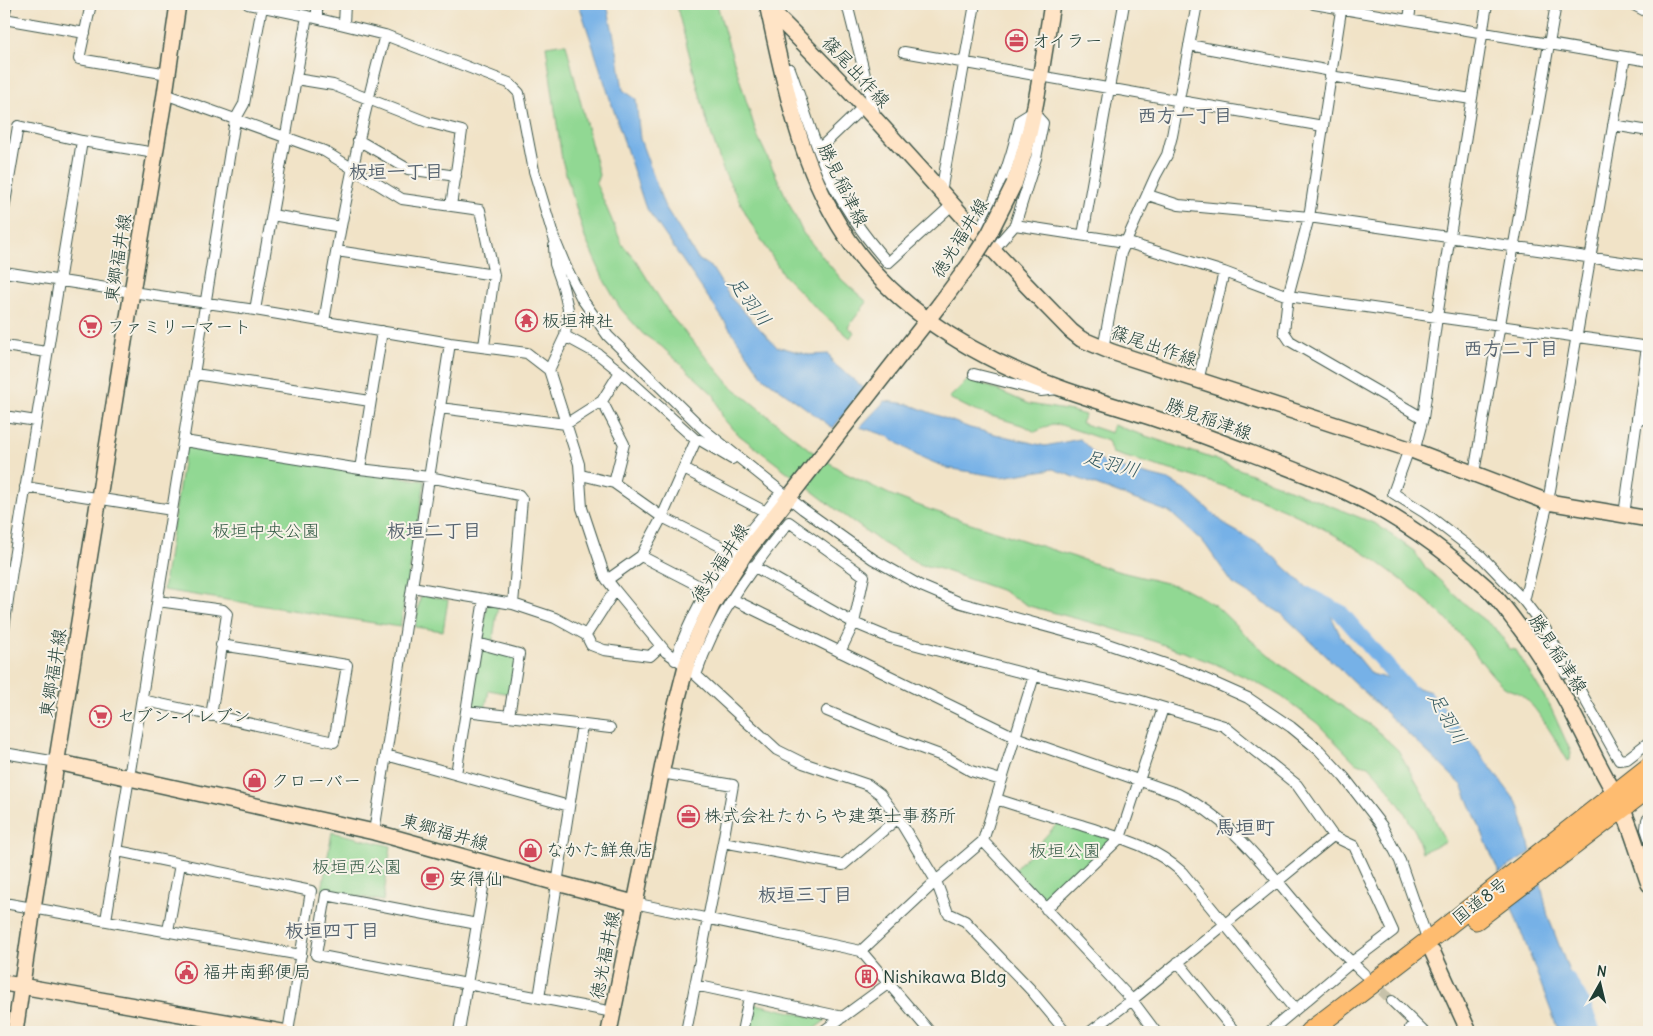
<svg xmlns="http://www.w3.org/2000/svg" width="1653" height="1036" font-family="Delius,'Klee One',sans-serif">
	<style>
		.green { fill: #91d893; stroke: #588a64 }
		.water { fill: #76b1e7; stroke: #4a778e }
		.lines { fill: none; stroke-linecap: round; stroke-linejoin: round }
		.river { stroke: #76b1e7; stroke-width: 16 }
		.street-tunnel { stroke: #c7c2aa; stroke-width: 10; stroke-dasharray: 10 5; stroke-linecap: butt }
		.street-casing { stroke: #3e564a; stroke-width: 12 }
		.secondary-casing { stroke: #3e564a; stroke-width: 18 }
		.highway-casing { stroke: #3e564a; stroke-width: 21 }
		.street { stroke: #fff; stroke-width: 10 }
		.secondary { stroke: #ffe4c6; stroke-width: 15 }
		.highway { stroke: #febc70; stroke-width: 19 }
		.secondary-bridge-casing { stroke: #3e564a; stroke-width: 18; stroke-linecap: butt }
		.secondary-bridge { stroke: #ffe4c6; stroke-width: 15 }
		.labels { text-anchor: middle; stroke-width: 4; stroke-linejoin: round; paint-order: stroke }
		.poi-label { font-size: 18px; fill: #1f3d34; stroke: #f7f3e8; text-anchor: start }
		.street-label { font-size: 18px; fill: #1f3d34; stroke: #f7f3e8 }
		.park-label { font-size: 18px; fill: #365c47; stroke: #f7f3e8 }
		.neighbourhood-label { font-size: 19px; font-weight: bold; fill: #576470; stroke: #f7f3e8 }
		.water-label { font-size: 19px; font-style: italic; fill: #355a61; stroke: #f7f3e8 }
		.quarter-label { font-size: 20px; font-weight: bold; fill: #576470; stroke: #f7f3e8 }
	</style>
	<rect width="100%" height="100%" fill="#f7f3e8"/>
	<filter id="ink" filterUnits="userSpaceOnUse"><feTurbulence type="fractalNoise" baseFrequency=".02" numOctaves="2"/><feDisplacementMap in="SourceGraphic" scale="10" xChannelSelector="R" yChannelSelector="G"/><feConvolveMatrix kernelMatrix="1 2 1 2 8 2 1 2 1" color-interpolation-filters="sRGB"/></filter>
	<filter id="wash" filterUnits="userSpaceOnUse"><feTurbulence type="fractalNoise" baseFrequency=".0096" numOctaves="4" result="noise"/><feDisplacementMap in="SourceGraphic" scale="20" xChannelSelector="R" yChannelSelector="G"/><feGaussianBlur stdDeviation="1.12" result="paint"/><feColorMatrix in="noise" values="0 0 0 0 0 0 0 0 0 0 0 0 0 0 0 0 0 1.4 0 .05"/><feComposite in="paint" operator="in"/></filter>
	<g filter="url(#wash)">
		<rect width="100%" height="100%" fill="#f1e3c7"/>
		<path class="green" d="M676,4H717L725,33L757,135L803,233L842,280L867,302L848,327L854,332L850,338L812,304L784,276L752,225L723,170L706,118Z
			M560,44H566L599,175L596,183L622,244L635,259L670,315L731,386L810,450L845,473L891,495L928,509L1117,571L1182,587L1199,596L1216,606L1251,640L1281,665L1373,727L1398,750L1427,801L1445,842L1422,852L1416,833L1403,810L1385,784L1369,766L1356,763L1317,723L1282,697L1252,680L1218,665L1156,642L1104,626L1029,606L1003,591L937,568L921,565L881,542L837,510L735,432L723,418L714,395L661,346L643,334L620,308L605,282L585,238L562,160L546,46Z
			M970,378L1029,404L1072,411L1085,415L1081,423L1111,433L1113,425L1214,459L1376,524L1414,551L1424,566L1475,613L1497,630L1510,649L1516,650L1550,706L1571,752L1570,760L1568,761C1556,741 1540,711 1523,696C1518,691 1508,691 1503,686C1481,665 1466,638 1444,617C1396,570 1336,531 1274,505C1222,483 1166,469 1112,453L1108,441L1061,425L1052,424L1035,432L1025,426L975,411L949,398Z
			M186,443L425,481L400,627L163,590Z
			M424,595L448,600L443,631L415,627L420,598Z
			M487,604L498,606L492,645L481,642Z
			M480,648L517,657L510,694L489,690L485,710L470,708Z
			M1059,822L1114,840L1046,904L1015,869Z
			M332,832L391,846L383,901L322,890Z
			M752,1003L826,1020L810,1032H745Z"/>
		<path class="water" d="M579,4H607L618,56L623,90L636,99L640,139L664,205L698,259L712,268L730,297L776,346L809,355L829,354L833,363L864,388L833,428L763,377L645,206Z
			M885,401L908,404L970,428L1045,446L1080,439L1105,464L1169,480L1189,492L1227,526L1261,545L1326,605L1340,635L1372,674L1431,692L1455,721L1519,805L1531,852L1499,873L1462,785L1282,614L1233,584L1205,544L1171,513L1053,469L1001,477L947,468L916,455L888,436L860,427Z
			M1541,884L1548,916L1592,1032H1559L1511,905Z"/>
		<g class="lines">
			<path class="river" d="M1307,595L1340,612L1416,700
				M1568,980L1582,1004L1593,1032"/>
		</g>
	</g>
	<g filter="url(#ink)">
		<g class="lines">
			<path class="street-tunnel" d="M1371,980L1392,1001"/>
			<defs>
				<path id="street" d="M91,4L79,59L168,74
					M248,4L307,16L385,35L509,83L519,93L534,171L554,238L566,267L582,299L608,336L703,429L803,509L873,559L921,586L961,603L1096,640L1194,674L1248,698L1291,727L1319,750L1344,777L1382,826L1400,861L1428,941
					M847,4L876,119
					M1314,4L1649,61
					M1342,4L1309,217L1288,296L1284,332L1290,341L1423,418
					M1632,4L1649,13
					M4,15L7,4
					M317,18V4
					M4,19L85,33
					M1409,20L1411,4
					M344,24L345,4
					M1189,45L1331,71
					M904,52L1323,126
					M782,70L790,69C803,104 813,140 828,174C843,207 864,236 888,263L953,204
					M1330,76L1471,99
					M296,79L333,85L427,122L462,131L451,206
					M165,94L324,151L402,199L480,210L494,275L484,346
					M1613,125L1649,131
					M358,140L408,169L456,176
					M819,149L863,107
					M941,192L975,4
					M1148,195L1179,205L1309,217L1649,266
					M4,209L18,126L82,141L155,153
					M272,215L341,227
					M1015,225L1125,242L1224,272L1288,296L1649,347
					M977,233C999,197 1011,160 1020,120L1033,112L1043,123L1036,158L1015,225L993,250
					M1083,235L1124,4
					M337,251L494,275
					M4,272L132,292L255,310L450,343L527,353L549,370L579,464L582,508L605,577L615,590L666,652L686,666L777,750L803,763L868,785L880,794L898,818L936,881L948,913L965,921L1031,990L1066,1032
					M255,310L307,16
					M324,322C340,225 359,129 385,35
					M565,336L598,354L623,374L696,440H700L732,459
					M4,346L47,352
					M1103,349L1121,253L1156,175L1167,155L1172,136L1197,4
					M549,370L565,336L568,309L563,287L555,264L554,246
					M195,374L370,401
					M974,374L1041,391L1058,389
					M1198,381L1224,272
					M602,401L624,444L614,483
					M440,408L566,424L602,401L620,372
					M4,416L36,421
					M1637,418L1649,420
					M184,441L360,469L429,477L519,495L522,499L513,604
					M1409,449L1393,493L1425,513L1481,556L1524,601L1546,630L1619,760L1627,759L1649,742
					M1414,452L1423,418L1437,317L1487,4
					M360,469L382,331
					M684,469L766,512
					M1474,473L1556,4
					M581,475L614,483L662,517L732,552
					M25,487L172,510
					M1624,515L1647,346
					M641,556L707,590
					M753,566L854,623L890,638L1034,676L1138,700L1224,726L1297,785L1333,836L1132,1000L1090,1032
					M607,580L641,556L662,517L696,440
					M412,587L513,604L555,618L586,635L615,590
					M732,599L1015,737L1178,794C1234,820 1268,872 1308,917C1325,937 1345,956 1364,974
					M158,601L223,610L227,614L211,716
					M1524,601L1548,502L1625,57
					M4,629L12,570L82,141
					M586,635L591,645L604,650L650,656L661,646
					M1536,639L1566,673
					M477,643L519,654L509,716
					M675,660C689,621 708,584 733,552C748,532 766,513 781,492
					M696,675C716,615 750,570 789,522L864,576L854,623L840,652
					M142,700L334,742L347,665L221,645
					M466,711L610,728
					M827,711L880,733L948,758L971,771L1001,780
					M4,753L57,762
					M386,755L569,806
					M661,773L733,785L723,842
					M456,774L484,599
					M996,799C1024,808 1053,817 1081,825C1120,838 1150,844 1182,872L1295,1010
					M1649,818L1647,820L1646,829L1649,838
					M374,832L450,343
					M983,841L1132,1000L1156,1032
					M118,851L311,891L288,1032
					M4,903L301,955
					M634,903L861,951L930,1032
					M1046,909L1120,838L1163,708
					M106,920L235,120L244,104L262,7
					M477,924L326,895L316,955L613,1012
					M168,931L180,864
					M861,951L936,881L983,841L1034,676
					M1178,962L1235,1032
					M695,985L843,1017
					M539,998L582,725
					M1392,1001L1424,1032
					M459,1032L487,864
					M686,1032L723,842L843,865L898,818
					M742,1032L749,997
					M822,1032L889,983
					M1269,1032L1352,962L1393,931L1354,846L1333,836
					M1413,1032L1410,1028L1415,1024"/>
				<path id="secondary" d="M767,4C783,75 796,149 832,213C880,301 968,355 1060,388C1098,402 1137,412 1174,425C1200,434 1225,444 1250,453C1283,466 1317,478 1349,493C1399,517 1445,550 1486,587C1499,599 1510,615 1520,628C1550,667 1572,711 1594,755C1603,773 1613,790 1622,808C1633,832 1640,859 1649,884
					M768,8C841,79 909,156 977,232C1007,266 1039,298 1071,331L1081,339L1112,352L1409,449L1548,502L1649,519
					M1014,184C1035,127 1042,64 1052,4
					M57,762L374,832L557,883L634,903
					M1433,953L1469,1032
					M4,983L282,1032
					M15,1032L33,908L132,292L165,94L178,4
					M609,1032L671,725L686,666L698,635L712,605L744,555L940,304"/>
				<path id="highway" d="M1476,920L1649,788
					M1309,1032L1428,941L1649,767"/>
			</defs>
			<use href="#street" class="street-casing"/>
			<use href="#secondary" class="secondary-casing"/>
			<use href="#highway" class="highway-casing"/>
			<use href="#street" class="street"/>
			<use href="#secondary" class="secondary"/>
			<use href="#highway" class="highway"/>
			<defs>
				<path id="secondary-bridge" d="M940,304L969,265L989,234L1014,184"/>
			</defs>
			<use href="#secondary-bridge" class="secondary-bridge-casing"/>
			<use href="#secondary-bridge" class="secondary-bridge"/>
		</g>
	</g>
	<defs>
		<symbol id="office-ring" viewBox="-11 -11 22 22"><circle r="9.5" fill="#f7f3e8" stroke="#d1495b" stroke-width="1.5"/><path d="M-6-3h4V-5.5h4V-3h4V5H-6ZM-1-4.5V-3h2v-1.5ZM-6 0V1H6V0Z" fill="#d1495b"/></symbol>
		<symbol id="temple-ring" viewBox="-11 -11 22 22"><circle r="9.5" fill="#f7f3e8" stroke="#d1495b" stroke-width="1.5"/><path d="M0-6L5-2H3V0L6.5 2.5H4V6H1.5V3h-3V6H-4V2.5H-6.5L-3 0V-2H-5Z" fill="#d1495b"/></symbol>
		<symbol id="supermarket-ring" viewBox="-11 -11 22 22"><circle r="9.5" fill="#f7f3e8" stroke="#d1495b" stroke-width="1.5"/><path d="M-6-5.5h2.5l.6 2H6L4.5 2H-2.5L-4.4-4H-6ZM-1.5 3.2a1.3 1.3 0 1 0 .1 0ZM3 3.2a1.3 1.3 0 1 0 .1 0Z" fill="#d1495b"/></symbol>
		<symbol id="shop-ring" viewBox="-11 -11 22 22"><circle r="9.5" fill="#f7f3e8" stroke="#d1495b" stroke-width="1.5"/><path d="M-5-2.5h2.3a2.7 3.5 0 0 1 5.4 0H5L5.5 6h-11ZM-1.5-2.5h3a1.5 2.3 0 0 0-3 0Z" fill="#d1495b"/></symbol>
		<symbol id="cafe-ring" viewBox="-11 -11 22 22"><circle r="9.5" fill="#f7f3e8" stroke="#d1495b" stroke-width="1.5"/><path d="M-5.5-4.5H6V0H3Q3 3.5 0 3.5H-2.5Q-5.5 3.5-5.5 0ZM3-3.2v2h1.7v-2ZM-6 4.5H4V6H-6Z" fill="#d1495b"/></symbol>
		<symbol id="civic-ring" viewBox="-11 -11 22 22"><circle r="9.5" fill="#f7f3e8" stroke="#d1495b" stroke-width="1.5"/><path d="M-.6-6.5H3V-4.5H.6V-3L4-1V1h2V6H-6V1h2V-1L-.6-3ZM-1.2 2.5V6h2.4V2.5Z" fill="#d1495b"/></symbol>
		<symbol id="building-ring" viewBox="-11 -11 22 22"><circle r="9.5" fill="#f7f3e8" stroke="#d1495b" stroke-width="1.5"/><path d="M-4-6H4V6H1V3H-1V6H-4ZM-2.5-4.3h1.7v1.8h-1.7ZM.8-4.3h1.7v1.8H.8ZM-2.5-1h1.7V.8h-1.7ZM.8-1h1.7V.8H.8Z" fill="#d1495b"/></symbol>
	</defs>
	<g fill-rule="evenodd">
		<use href="#office-ring" x="1004" y="28" width="25" height="25"/>
		<use href="#temple-ring" x="514" y="308" width="25" height="25"/>
		<use href="#supermarket-ring" x="78" y="314" width="25" height="25"/>
		<use href="#supermarket-ring" x="88" y="704" width="25" height="25"/>
		<use href="#shop-ring" x="242" y="768" width="25" height="25"/>
		<use href="#office-ring" x="676" y="804" width="25" height="25"/>
		<use href="#shop-ring" x="518" y="838" width="25" height="25"/>
		<use href="#cafe-ring" x="420" y="866" width="25" height="25"/>
		<use href="#civic-ring" x="174" y="960" width="25" height="25"/>
		<use href="#building-ring" x="854" y="964" width="25" height="25"/>
	</g>
	<g class="labels">
		<g class="poi-label">
			<text x="1032" y="47">オイラー</text>
			<text x="542" y="327">板垣神社</text>
			<text x="107" y="333">ファミリーマート</text>
			<text x="117" y="722">セブン-イレブン</text>
			<text x="271" y="787">クローバー</text>
			<text x="704" y="822">株式会社たからや建築士事務所</text>
			<text x="546" y="856">なかた鮮魚店</text>
			<text x="449" y="885">安得仙</text>
			<text x="203" y="978">福井南郵便局</text>
			<text x="883" y="983">Nishikawa Bldg</text>
		</g>
		<g class="street-label">
			<text transform="translate(856 72) rotate(47)" y="6">篠尾出作線</text>
			<text transform="translate(843 185) rotate(64)" y="6">勝見稲津線</text>
			<text transform="translate(960 238) rotate(-58)" y="6">徳光福井線</text>
			<text transform="translate(118 258) rotate(-81)" y="6">東郷福井線</text>
			<text transform="translate(1154 346) rotate(19)" y="6">篠尾出作線</text>
			<text transform="translate(1209 419) rotate(20)" y="6">勝見稲津線</text>
			<text transform="translate(720 563) rotate(-57)" y="6">徳光福井線</text>
			<text transform="translate(1558 654) rotate(57)" y="6">勝見稲津線</text>
			<text transform="translate(53 673) rotate(-81)" y="6">東郷福井線</text>
			<text transform="translate(445 832) rotate(16)" y="6">東郷福井線</text>
			<text transform="translate(1480 901) rotate(-38)" y="6">国道8号</text>
			<text transform="translate(605 955) rotate(-79)" y="6">徳光福井線</text>
		</g>
		<g class="park-label">
			<text x="266" y="537">板垣中央公園</text>
			<text x="1065" y="857">板垣公園</text>
			<text x="357" y="873">板垣西公園</text>
		</g>
		<g class="neighbourhood-label">
			<text x="1185" y="122">西方一丁目</text>
			<text x="396" y="178">板垣一丁目</text>
			<text x="1511" y="355">西方二丁目</text>
			<text x="434" y="537">板垣二丁目</text>
			<text x="805" y="901">板垣三丁目</text>
			<text x="332" y="937">板垣四丁目</text>
		</g>
		<g class="water-label">
			<text transform="translate(750 301) rotate(52)" y="7">足羽川</text>
			<text transform="translate(1112 463) rotate(15)" y="7">足羽川</text>
			<text transform="translate(1448 718) rotate(60)" y="7">足羽川</text>
		</g>
		<g class="quarter-label">
			<text x="1245" y="834">馬垣町</text>
		</g>
	</g>
	<rect width="1653" height="1036" fill="none" stroke="#f7f3e8" stroke-width="20"/>
	<g transform="translate(1600 984) rotate(8)" stroke="#f7f3e8" stroke-width="4" paint-order="stroke">
	<path d="M0-4L9 19L0 12L-9 19Z" fill="#1f3d34"/>
	<text y="-8" font-size="14" font-weight="bold" text-anchor="middle" fill="#1f3d34">N</text>
	</g>
</svg>
